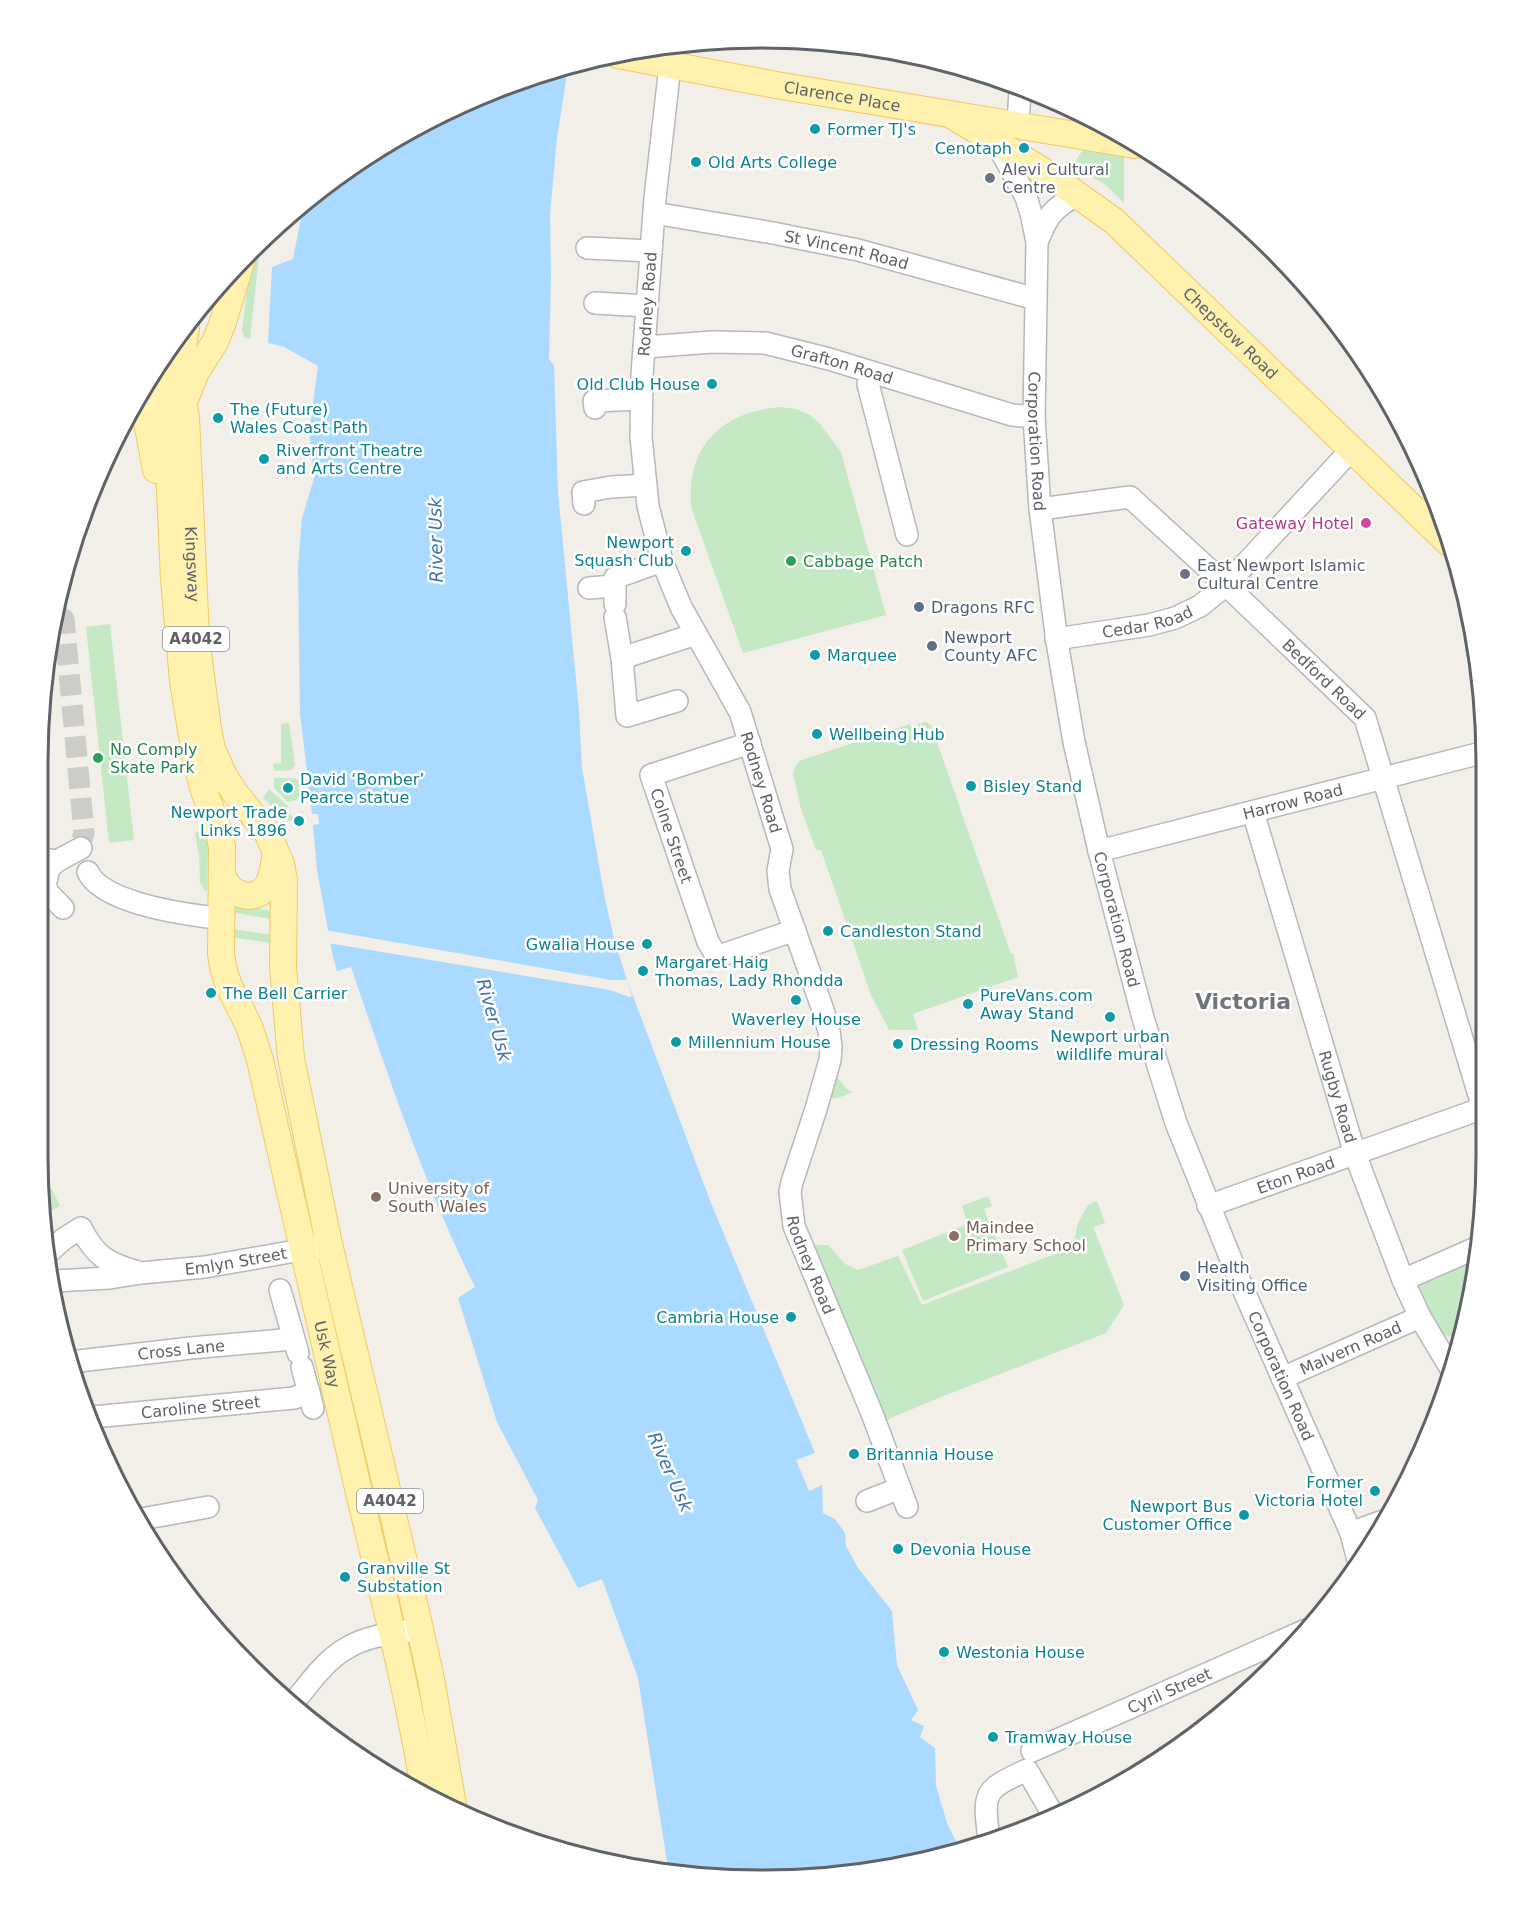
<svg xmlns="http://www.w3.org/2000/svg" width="1524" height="1918" font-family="'DejaVu Sans',sans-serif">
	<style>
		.green { fill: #c5e8c5 }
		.water { fill: #aadaff }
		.pier { fill: #f1efe8 }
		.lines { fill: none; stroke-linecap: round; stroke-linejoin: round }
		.minor-tunnel { stroke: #ccccc8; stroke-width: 21; stroke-dasharray: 21 10; stroke-linecap: butt }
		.minor-casing { stroke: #b5b8bc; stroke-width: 24 }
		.major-casing { stroke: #f2c960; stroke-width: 28 }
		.minor { stroke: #fff; stroke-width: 21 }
		.major { stroke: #fff2af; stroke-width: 26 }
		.culture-dot { fill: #0f9aa8; stroke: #fff; stroke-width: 2 }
		.worship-dot { fill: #6b7280; stroke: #fff; stroke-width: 2 }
		.hotel-dot { fill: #d1479c; stroke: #fff; stroke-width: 2 }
		.leisure-dot { fill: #2e9e5b; stroke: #fff; stroke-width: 2 }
		.service-dot { fill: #5c6f8a; stroke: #fff; stroke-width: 2 }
		.education-dot { fill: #8d6e63; stroke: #fff; stroke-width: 2 }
		.labels { text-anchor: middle; stroke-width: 5; stroke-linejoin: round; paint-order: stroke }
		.shield { fill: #fff; stroke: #8f9295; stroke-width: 1.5 }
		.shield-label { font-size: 15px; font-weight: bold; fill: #5f6368 }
		.street-label { font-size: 16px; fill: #5f6368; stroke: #fff }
		.culture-label { font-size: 16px; fill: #0d838f; stroke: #fff; text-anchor: start }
		.worship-label { font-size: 16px; fill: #5b616d; stroke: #fff; text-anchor: start }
		.hotel-label { font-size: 16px; fill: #b23c85; stroke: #fff; text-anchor: end }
		.leisure-label { font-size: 16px; fill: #27864d; stroke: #fff; text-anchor: start }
		.service-label { font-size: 16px; fill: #4e5e75; stroke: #fff; text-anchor: start }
		.education-label { font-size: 16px; fill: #785e54; stroke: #fff; text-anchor: start }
		.water-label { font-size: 18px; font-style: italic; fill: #4174aa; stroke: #fff }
		.district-label { font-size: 22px; font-weight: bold; fill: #70757a; stroke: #fff }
		.rim { fill: none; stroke: #5f6368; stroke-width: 3 }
	</style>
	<rect width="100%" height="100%" fill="#f1efe8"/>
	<path class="green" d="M1087,144L1124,152V203L1106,185L1072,166Z
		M259,256L250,339L244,337L242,330L251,258Z
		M780,407L796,409L810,415L820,424L841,452L886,615L743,653L691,507C686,446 721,412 780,407Z
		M110,624L134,840L109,843L86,627Z
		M925,722L931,725L1011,954L1013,953L1018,977L913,1014L918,1030H889L871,995L821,850H816L801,809L793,773L796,765L799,761L910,724L911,727Z
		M289,723L295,765L292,770L274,771L273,764L281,763V724Z
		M274,778H294L298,780L300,795L296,800L288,802L274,788Z
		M269,789L288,806L285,810L293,817V820L288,821L263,798Z
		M196,831L206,839L208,843L207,890L205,891L200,883L199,855L195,833Z
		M232,904L273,911L271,919L231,912Z
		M232,929L272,935L271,943L230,937Z
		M832,1071L847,1089L853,1092L838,1098L825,1099Z
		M52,1189L60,1206L45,1214L42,1192Z
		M988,1196L992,1206L984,1209L1008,1267L923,1301L902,1250L968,1224L962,1206Z
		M1097,1201L1105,1223L1093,1227L1124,1305L1106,1333L946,1395L886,1420L814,1245H828L845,1264L858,1270L898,1256L922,1305L1073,1247L1078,1223L1088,1205Z
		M1477,1252L1473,1297L1462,1331L1449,1337C1436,1331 1417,1298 1418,1284Z"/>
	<path class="water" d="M568,67L557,138L550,214L551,275L549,359L554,365L558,492L579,711L582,768L604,894L614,939L627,980L711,1203L815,1453L796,1460L809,1491L822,1485L823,1513L835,1519L845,1533L846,1546L858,1568L892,1611L897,1665L918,1710L911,1720L924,1726L920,1737L935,1748L936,1785L947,1823L961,1851L949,1856L762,1880L668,1868L638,1678L602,1579L578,1588L535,1508L538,1500L497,1422L458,1298L475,1287C424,1185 388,1075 351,967L337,971L333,957L317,870L313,825L319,824L318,814H312L300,713L298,567L302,518L317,468L312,462L313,453L309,434L318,366L284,347L268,343L272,267L293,259L304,203L321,187L400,134L529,76Z"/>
	<path class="pier" d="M325,930L611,980H627L632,996L629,997L610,990L328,943Z"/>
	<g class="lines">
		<path class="minor-tunnel" d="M58,620L64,619L84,833L82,840"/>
		<defs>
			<g id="minor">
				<path id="s1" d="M670,66L655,198L642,375L641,437L648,506L662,561L681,607L740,712L782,849L778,871L780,889L823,1010L829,1031L831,1047L830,1060L816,1109L792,1182L790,1192L794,1226L873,1416L907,1507"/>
				<path d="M1018,126L1020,89"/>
				<path id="s2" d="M997,144L1026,197L1031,213L1037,242L1034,417L1040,509L1057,642L1074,742L1099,851L1143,1018L1176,1123L1243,1289L1351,1533L1358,1560"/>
				<path id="s3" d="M654,213L773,233L858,250L1036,299"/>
				<path d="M1037,242C1048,215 1052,209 1078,194"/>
				<path d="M587,248L651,251"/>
				<path d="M595,303L647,306"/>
				<path id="s4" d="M645,347L713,342L765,343L829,359L1012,415L1034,417"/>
				<path d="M872,373L868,384L907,535"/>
				<path d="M595,408L594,401L641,399"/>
				<path d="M584,504L583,492L611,487L646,485"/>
				<path id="s5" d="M1040,509L1130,497L1226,585L1365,718L1483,1108"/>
				<path d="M589,588L614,586"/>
				<path d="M615,604V578L662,561"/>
				<path d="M615,617L622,658L627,716L677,701"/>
				<path id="s6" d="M1056,639L1149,625L1175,618L1200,606L1226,585L1351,450"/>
				<path d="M622,658L696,634"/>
				<path id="s7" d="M750,743L651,775L708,942L715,953L720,955L725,954L795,930"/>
				<path id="s8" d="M1253,812L1355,1154L1403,1280L1420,1317L1451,1369"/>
				<path id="s9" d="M1099,851L1485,752"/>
				<path d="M45,859L57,861L81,848"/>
				<path d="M57,861L49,868L45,886L50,895L63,908"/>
				<path d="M88,872C102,902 177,913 208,917"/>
				<path id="s10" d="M1208,1206L1486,1107"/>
				<path d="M50,1251L65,1238L81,1228C95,1256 108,1264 138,1272"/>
				<path d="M1403,1280L1478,1247"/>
				<path id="s11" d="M54,1281L110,1278L141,1273L205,1267L318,1247"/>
				<path d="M280,1290L298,1353"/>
				<path id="s12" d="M70,1362L191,1348L293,1339"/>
				<path d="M302,1367L313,1408"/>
				<path id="s13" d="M1282,1378L1420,1317"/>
				<path id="s14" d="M93,1417L294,1398L309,1392"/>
				<path d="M867,1501L900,1488"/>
				<path d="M136,1520L208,1507"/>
				<path d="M1351,1533L1380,1522"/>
				<path d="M294,1702C310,1683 325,1660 347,1648C368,1635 396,1633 420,1629"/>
				<path id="s15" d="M1032,1751L1306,1630"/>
				<path d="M989,1840C983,1792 983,1790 1027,1770L1052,1813"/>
			</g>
			<g id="major">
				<path id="s16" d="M618,55L776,85L1135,145"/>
				<path id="s17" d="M953,116L1048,174L1114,221L1449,543"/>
				<path id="s18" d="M186,328C181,357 179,389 186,417L196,638L208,729L212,749L224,776L235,793L268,834L281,864L284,880L283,967L291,1058L329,1244L420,1629L431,1679L453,1805"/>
				<path id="s19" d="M165,357V380L174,579L183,681L196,761L204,791L217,826L222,846L221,954C224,983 236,999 248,1024C253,1036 256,1048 260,1060C292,1203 326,1346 358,1488C382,1590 408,1691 425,1794"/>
				<path d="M141,390L156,470"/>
				<path d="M186,397L196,372L215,342L223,322L241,262"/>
				<path d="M223,877C231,897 257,904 269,883C273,874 274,863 276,854"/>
			</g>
		</defs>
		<use href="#minor" class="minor-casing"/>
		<use href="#major" class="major-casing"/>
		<use href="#minor" class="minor"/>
		<use href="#major" class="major"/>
	</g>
	<g class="culture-dot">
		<circle cx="815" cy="129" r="6"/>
		<circle cx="1024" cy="148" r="6"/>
		<circle cx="696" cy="162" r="6"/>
		<circle cx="712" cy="384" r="6"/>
		<circle cx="218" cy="418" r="6"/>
		<circle cx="264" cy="459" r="6"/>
		<circle cx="686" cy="551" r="6"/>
		<circle cx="815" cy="655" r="6"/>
		<circle cx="817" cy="734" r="6"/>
		<circle cx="971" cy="786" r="6"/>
		<circle cx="288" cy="788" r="6"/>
		<circle cx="299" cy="821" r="6"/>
		<circle cx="828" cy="931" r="6"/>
		<circle cx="647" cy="944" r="6"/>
		<circle cx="643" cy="971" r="6"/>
		<circle cx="211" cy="993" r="6"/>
		<circle cx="796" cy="1000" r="6"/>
		<circle cx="968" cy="1004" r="6"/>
		<circle cx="1110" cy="1017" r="6"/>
		<circle cx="676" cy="1042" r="6"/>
		<circle cx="898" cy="1044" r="6"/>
		<circle cx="791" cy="1317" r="6"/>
		<circle cx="854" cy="1454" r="6"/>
		<circle cx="1375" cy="1491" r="6"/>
		<circle cx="1244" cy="1515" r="6"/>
		<circle cx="898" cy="1549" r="6"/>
		<circle cx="345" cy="1577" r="6"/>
		<circle cx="944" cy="1652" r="6"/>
		<circle cx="993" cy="1737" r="6"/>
	</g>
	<g class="worship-dot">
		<circle cx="990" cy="178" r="6"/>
		<circle cx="1185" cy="574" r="6"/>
	</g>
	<circle class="hotel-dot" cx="1366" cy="523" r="6"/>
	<g class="leisure-dot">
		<circle cx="791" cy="561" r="6"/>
		<circle cx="98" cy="758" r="6"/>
	</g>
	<g class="service-dot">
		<circle cx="919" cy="607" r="6"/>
		<circle cx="932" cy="646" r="6"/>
		<circle cx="1185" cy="1276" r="6"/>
	</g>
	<g class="education-dot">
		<circle cx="376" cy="1197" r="6"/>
		<circle cx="954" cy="1236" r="6"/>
	</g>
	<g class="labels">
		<g class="shield">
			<rect x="163" y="627" width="66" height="24" rx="4.5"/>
			<rect x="357" y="1489" width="66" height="24" rx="4.5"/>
		</g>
		<g class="shield-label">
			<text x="196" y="644">A4042</text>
			<text x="390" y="1506">A4042</text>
		</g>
		<g class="street-label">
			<text dy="6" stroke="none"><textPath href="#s16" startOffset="228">Clarence Place</textPath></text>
			<text dy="6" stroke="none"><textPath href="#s3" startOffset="196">St Vincent Road</textPath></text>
			<text transform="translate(647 304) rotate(-86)" y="6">Rodney Road</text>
			<text dy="6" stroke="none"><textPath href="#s17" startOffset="354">Chepstow Road</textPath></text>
			<text dy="6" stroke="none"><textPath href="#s4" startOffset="200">Grafton Road</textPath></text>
			<text dy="6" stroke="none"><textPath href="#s2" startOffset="306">Corporation Road</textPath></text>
			<text dy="6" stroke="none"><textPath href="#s18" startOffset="237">Kingsway</textPath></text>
			<text dy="6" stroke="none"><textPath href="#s6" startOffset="93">Cedar Road</textPath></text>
			<text dy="6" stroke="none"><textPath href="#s5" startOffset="357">Bedford Road</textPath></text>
			<text dy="6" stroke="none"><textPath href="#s1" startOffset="742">Rodney Road</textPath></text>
			<text dy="6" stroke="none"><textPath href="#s9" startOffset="200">Harrow Road</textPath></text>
			<text dy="6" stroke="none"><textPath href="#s7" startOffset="168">Colne Street</textPath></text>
			<text dy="6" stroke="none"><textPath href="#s2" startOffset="792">Corporation Road</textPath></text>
			<text dy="6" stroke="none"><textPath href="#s8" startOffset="297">Rugby Road</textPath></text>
			<text dy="6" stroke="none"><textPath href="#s10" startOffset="93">Eton Road</textPath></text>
			<text dy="6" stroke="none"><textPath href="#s11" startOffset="183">Emlyn Street</textPath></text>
			<text dy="6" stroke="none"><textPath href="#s1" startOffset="1246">Rodney Road</textPath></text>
			<text dy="6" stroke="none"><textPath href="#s13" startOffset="75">Malvern Road</textPath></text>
			<text dy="6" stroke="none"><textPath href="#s12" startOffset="112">Cross Lane</textPath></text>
			<text dy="6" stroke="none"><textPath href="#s19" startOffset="1018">Usk Way</textPath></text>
			<text dy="6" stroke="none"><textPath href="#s2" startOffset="1278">Corporation Road</textPath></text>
			<text dy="6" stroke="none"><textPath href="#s14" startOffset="108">Caroline Street</textPath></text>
			<text dy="6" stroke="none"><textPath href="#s15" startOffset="150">Cyril Street</textPath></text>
		</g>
		<g class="culture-label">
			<text x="827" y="135">Former TJ's</text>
			<text x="1012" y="154" text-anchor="end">Cenotaph</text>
			<text x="708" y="168">Old Arts College</text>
			<text x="700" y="390" text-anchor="end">Old Club House</text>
			<text x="230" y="415">The (Future)<tspan x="230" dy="18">Wales Coast Path</tspan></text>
			<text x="276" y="456">Riverfront Theatre<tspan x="276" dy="18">and Arts Centre</tspan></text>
			<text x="674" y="548" text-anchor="end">Newport<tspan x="674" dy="18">Squash Club</tspan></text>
			<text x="827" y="661">Marquee</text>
			<text x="829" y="740">Wellbeing Hub</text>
			<text x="300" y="785">David ‘Bomber’<tspan x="300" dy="18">Pearce statue</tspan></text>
			<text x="983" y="792">Bisley Stand</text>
			<text x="287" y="818" text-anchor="end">Newport Trade<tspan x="287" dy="18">Links 1896</tspan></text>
			<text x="840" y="937">Candleston Stand</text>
			<text x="635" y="950" text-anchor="end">Gwalia House</text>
			<text x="655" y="968">Margaret Haig<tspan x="655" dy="18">Thomas, Lady Rhondda</tspan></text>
			<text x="223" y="999">The Bell Carrier</text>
			<text x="980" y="1001">PureVans.com<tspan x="980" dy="18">Away Stand</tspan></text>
			<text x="796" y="1025" text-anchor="middle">Waverley House</text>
			<text x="1110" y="1042" text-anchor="middle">Newport urban<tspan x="1110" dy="18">wildlife mural</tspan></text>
			<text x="688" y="1048">Millennium House</text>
			<text x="910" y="1050">Dressing Rooms</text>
			<text x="779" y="1323" text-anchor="end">Cambria House</text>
			<text x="866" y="1460">Britannia House</text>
			<text x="1363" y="1488" text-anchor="end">Former<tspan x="1363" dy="18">Victoria Hotel</tspan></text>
			<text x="1232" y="1512" text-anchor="end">Newport Bus<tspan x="1232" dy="18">Customer Office</tspan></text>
			<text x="910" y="1555">Devonia House</text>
			<text x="357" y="1574">Granville St<tspan x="357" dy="18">Substation</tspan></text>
			<text x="956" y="1658">Westonia House</text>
			<text x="1005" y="1743">Tramway House</text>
		</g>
		<g class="worship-label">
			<text x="1002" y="175">Alevi Cultural<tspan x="1002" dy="18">Centre</tspan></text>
			<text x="1197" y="571">East Newport Islamic<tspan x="1197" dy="18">Cultural Centre</tspan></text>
		</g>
		<g class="hotel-label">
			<text x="1354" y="529">Gateway Hotel</text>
		</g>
		<g class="leisure-label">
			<text x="803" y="567">Cabbage Patch</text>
			<text x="110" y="755">No Comply<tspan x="110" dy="18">Skate Park</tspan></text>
		</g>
		<g class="service-label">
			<text x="931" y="613">Dragons RFC</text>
			<text x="944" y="643">Newport<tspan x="944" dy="18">County AFC</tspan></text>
			<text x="1197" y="1273">Health<tspan x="1197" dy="18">Visiting Office</tspan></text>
		</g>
		<g class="education-label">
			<text x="388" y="1194">University of<tspan x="388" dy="18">South Wales</tspan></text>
			<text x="966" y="1233">Maindee<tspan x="966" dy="18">Primary School</tspan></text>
		</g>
		<g class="water-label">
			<text transform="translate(436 540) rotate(-91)" y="6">River Usk</text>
			<text transform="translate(494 1020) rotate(74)" y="6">River Usk</text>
			<text transform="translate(670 1472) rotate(66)" y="6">River Usk</text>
		</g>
		<g class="district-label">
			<text x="1243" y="1009">Victoria</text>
		</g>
	</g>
	<path d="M0 0H1524V1918H0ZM762 48H762A714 714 0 0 1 1476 762V1156A714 714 0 0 1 762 1870H762A714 714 0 0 1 48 1156V762A714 714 0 0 1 762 48Z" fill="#fff" fill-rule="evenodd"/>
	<path class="rim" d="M762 48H762A714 714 0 0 1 1476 762V1156A714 714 0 0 1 762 1870H762A714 714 0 0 1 48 1156V762A714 714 0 0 1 762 48Z"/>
</svg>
